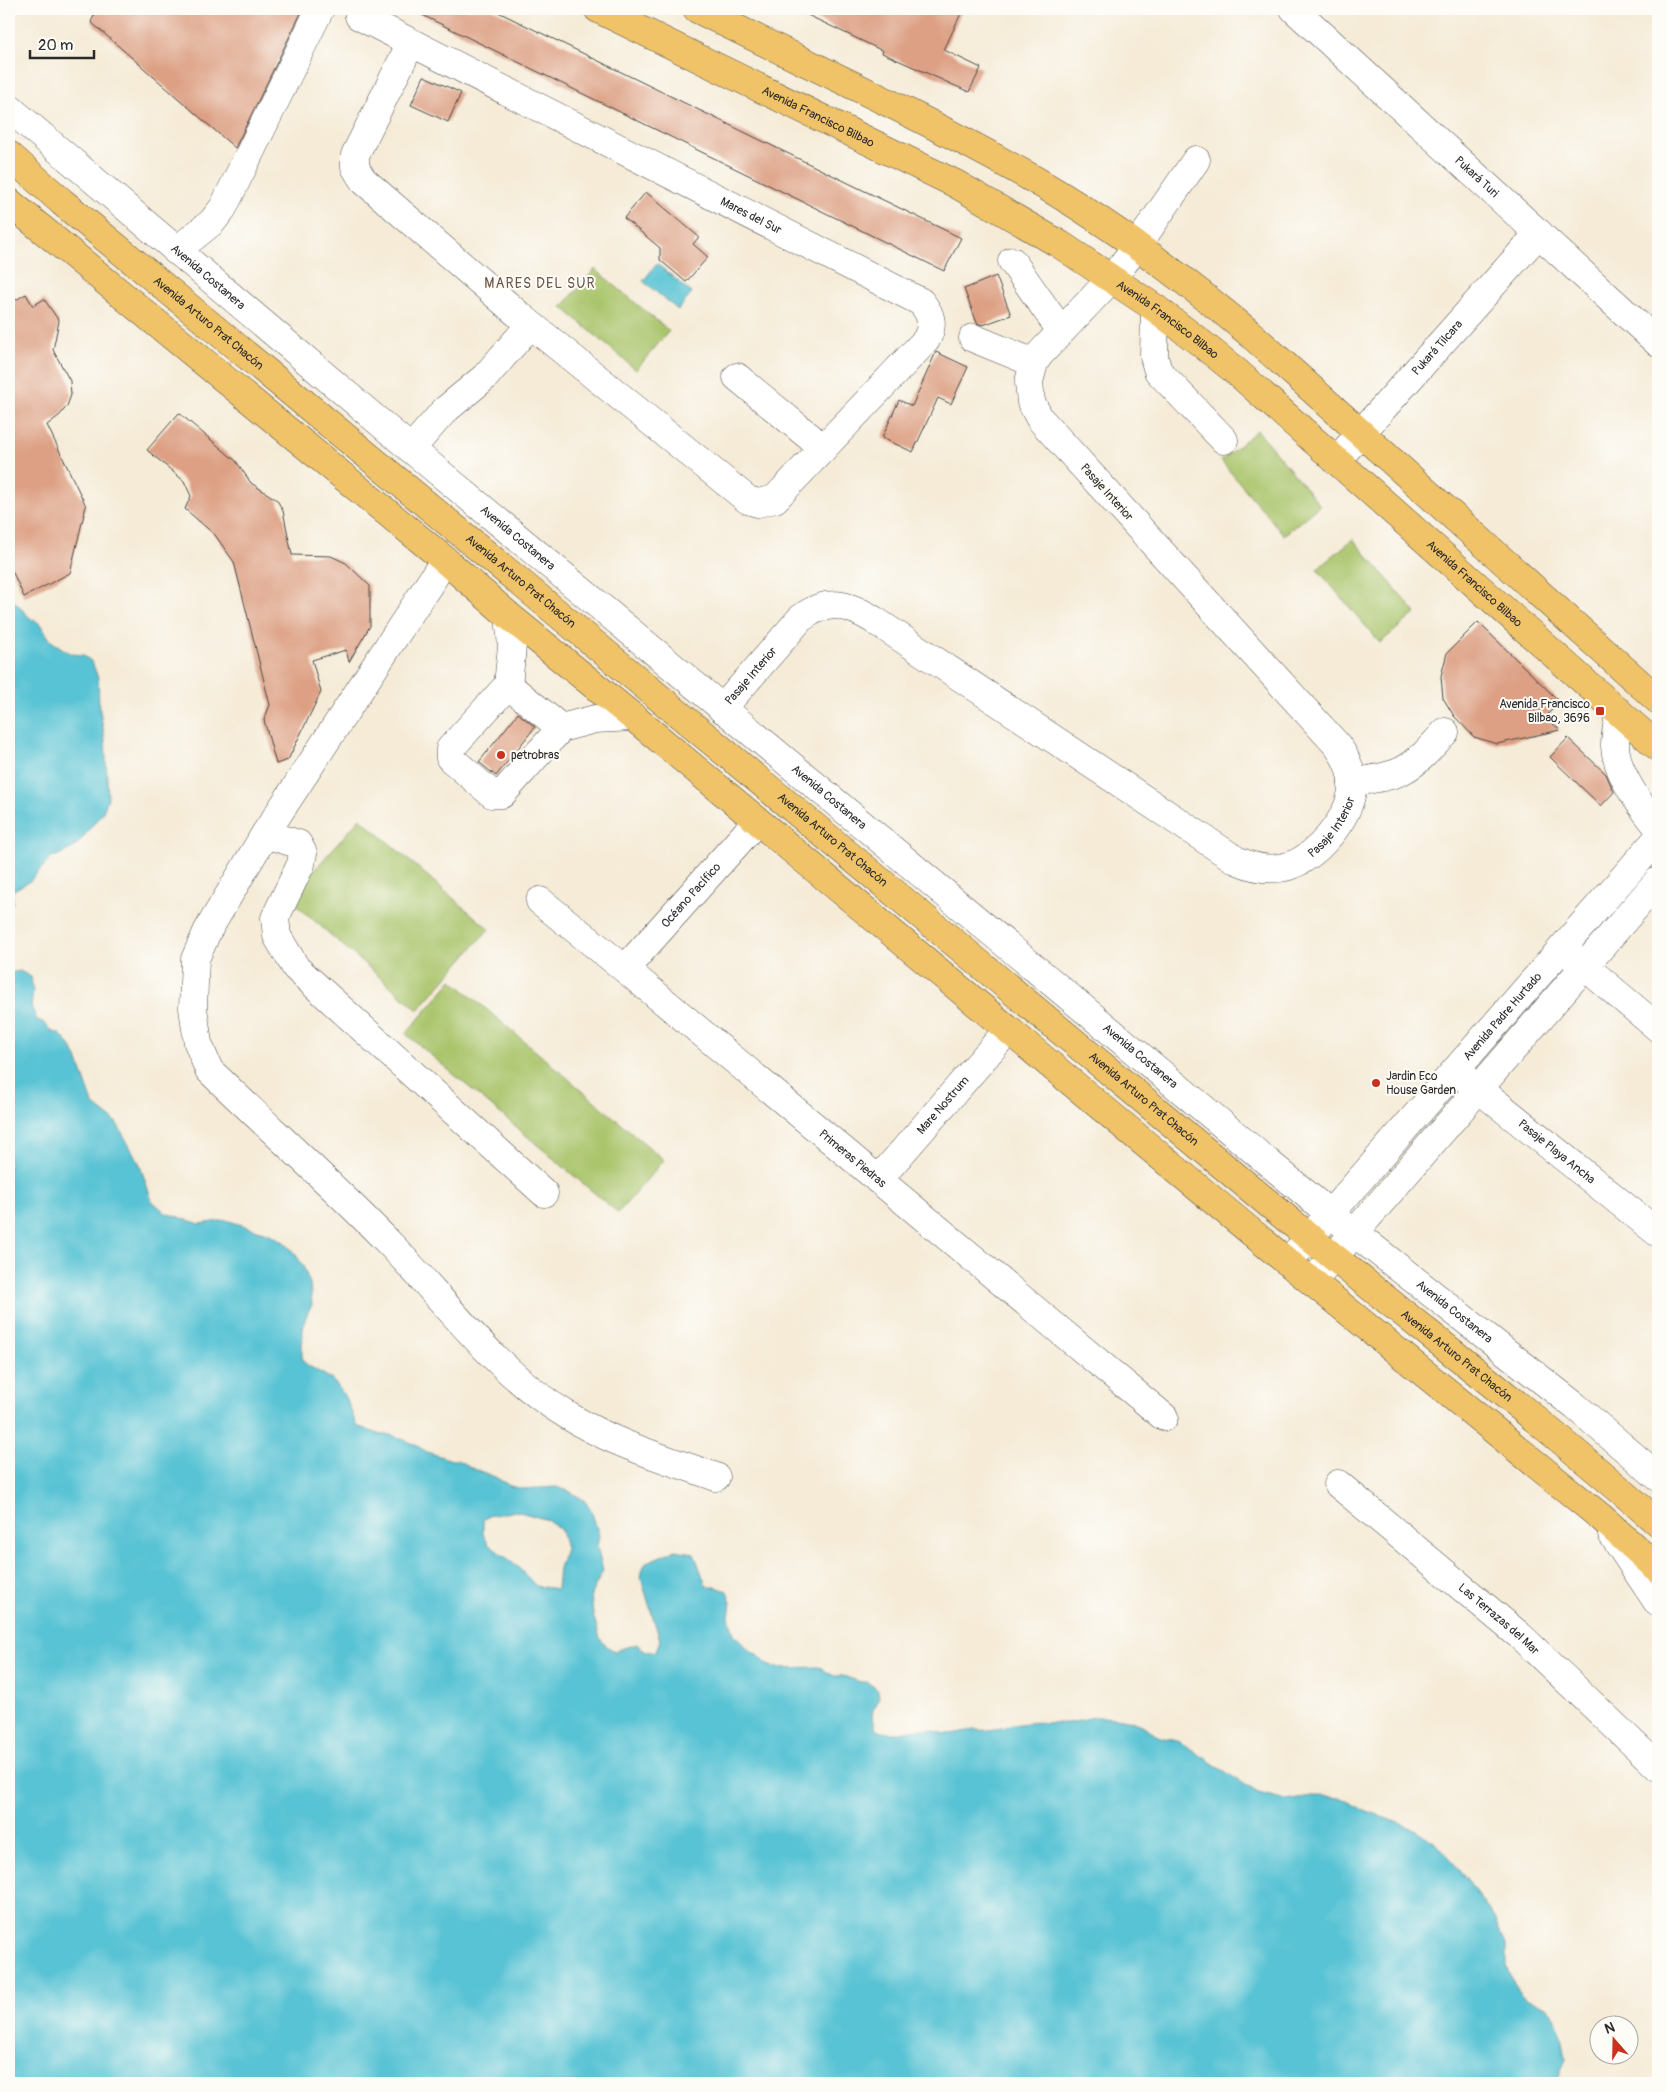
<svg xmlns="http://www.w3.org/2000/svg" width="1667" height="2092" font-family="Pangolin,sans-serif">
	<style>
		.green { fill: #a9c46b; stroke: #6a784b }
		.water { fill: #59c3d4; stroke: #427780; fill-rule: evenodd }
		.building { fill: #dda084 }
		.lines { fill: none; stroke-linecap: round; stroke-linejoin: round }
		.minor-casing { stroke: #494845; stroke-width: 29 }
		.major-casing { stroke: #494845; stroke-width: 29 }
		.minor { stroke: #fff; stroke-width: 28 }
		.major { stroke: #f0c369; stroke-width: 28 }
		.poi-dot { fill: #c8321e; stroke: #fdfcf7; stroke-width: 2 }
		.labels { text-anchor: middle; stroke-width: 4; stroke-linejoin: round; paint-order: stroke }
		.street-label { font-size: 12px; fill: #2b2b2b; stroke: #fdfcf7 }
		.poi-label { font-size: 12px; fill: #2b2b2b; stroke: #fdfcf7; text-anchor: start }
		.neighbourhood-label { font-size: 14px; letter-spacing: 1px; fill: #69544a; stroke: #fdfcf7 }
	</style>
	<rect width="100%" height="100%" fill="#fdfcf7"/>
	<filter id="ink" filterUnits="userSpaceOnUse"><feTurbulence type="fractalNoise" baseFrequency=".02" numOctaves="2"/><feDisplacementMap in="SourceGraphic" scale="10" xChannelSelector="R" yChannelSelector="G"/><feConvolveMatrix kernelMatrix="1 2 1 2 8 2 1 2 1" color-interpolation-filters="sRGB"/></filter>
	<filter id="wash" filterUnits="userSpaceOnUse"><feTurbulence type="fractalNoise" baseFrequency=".0096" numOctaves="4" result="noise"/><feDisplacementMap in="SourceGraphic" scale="20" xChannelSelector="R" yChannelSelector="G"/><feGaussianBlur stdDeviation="1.12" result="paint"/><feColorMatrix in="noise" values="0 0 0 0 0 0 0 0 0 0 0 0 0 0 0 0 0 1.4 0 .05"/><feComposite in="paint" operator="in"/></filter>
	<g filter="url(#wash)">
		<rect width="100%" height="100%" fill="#f5ebd7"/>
		<path class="green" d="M595,269L669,331L636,370L562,307Z
			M1257,430L1320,505L1284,535L1221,461Z
			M1353,539L1416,613L1380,643L1317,569Z
			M360,818L489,929L418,1010L289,899Z
			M452,980L664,1160L618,1213L406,1034Z"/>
		<path class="water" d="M657,264L692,293L678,310L643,281Z
			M9,588L13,600L30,618L40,624L51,641L71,654L83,655L92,662L98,678L99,705L105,740L108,798L103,812L75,847L50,859L30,881L12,891L13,902L9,907Z
			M20,971L31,977L33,992L31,1006L37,1020L43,1022L53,1032L60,1034L69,1044L77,1058L93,1104L116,1122L139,1163L152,1201L166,1213L200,1224L226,1220L270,1234L284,1242L296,1255L303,1266L310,1284L312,1305C301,1319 302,1343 302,1360C311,1370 326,1373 335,1383C346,1394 351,1412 357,1426L381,1435H392L414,1444L427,1452L452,1460H458L469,1467L495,1477L510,1486L522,1489L556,1487L569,1491L584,1500L591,1510L599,1535L597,1547L603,1571L591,1594L593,1615L600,1638L604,1644L614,1651L637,1644L646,1652L656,1651L660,1640L641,1578L643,1567L647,1562L675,1550L694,1553L705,1583L709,1587H716L727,1591L731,1602L729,1617L734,1634L751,1652L757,1654L767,1664L779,1668L819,1667L834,1676H843L861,1682H867L878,1690L879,1697C872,1711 870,1714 875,1729C890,1738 907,1729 923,1729C932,1729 940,1734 949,1734C956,1734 970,1730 975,1730C992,1732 1009,1725 1026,1723C1039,1721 1053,1724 1068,1723C1078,1722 1088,1717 1098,1717C1112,1717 1128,1719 1142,1725C1148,1728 1152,1734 1158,1736C1164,1739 1172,1739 1180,1742L1258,1793L1286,1800L1312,1796L1340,1797L1369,1812L1417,1830L1437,1843L1470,1883L1496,1921L1506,1945V1964L1513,1983L1527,1999L1545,2007L1554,2016L1562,2035L1566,2059L1557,2083H9V973ZM516,1511L545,1519L561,1530L566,1549L559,1568L557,1589L536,1586L514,1563L489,1545L483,1534V1520L488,1516Z"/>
		<g id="blocks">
			<path class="building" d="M97,9H303L235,148L91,22Z
				M410,9H492L961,238L944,271Z
				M795,9H963L944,50L981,68L969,92L882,53L883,51Z
				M424,76L461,93L448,122L411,105Z
				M646,192L699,237L693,244L708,257L686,282L660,260V248L624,218Z
				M996,276L1011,315L983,325L977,323L964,289Z
				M26,294L33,306L44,299L59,321L53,350L70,381L71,395L67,406L60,415L47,425L86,506L70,573L24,597L9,564V304Z
				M936,352L968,367L951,404L938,398L913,452L882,438L899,400L912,406Z
				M179,413L236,461L251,483L277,500L283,511L292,555L331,556L346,563L370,586V626L349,662L346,650L312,660L321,692L288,760L276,764L264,720L270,705L234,562L215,535L185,509L191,496L184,481L147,450Z
				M1478,622L1560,702L1545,717L1560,730L1497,744L1474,737L1454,716L1443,698L1441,676L1447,653Z
				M518,713L535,727L496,776L479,762Z
				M1568,738L1606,774L1614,792L1601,806L1550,757Z"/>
		</g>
	</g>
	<g filter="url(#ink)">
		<use href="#blocks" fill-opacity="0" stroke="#494845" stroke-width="1"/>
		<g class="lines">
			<defs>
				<g id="minor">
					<path id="s1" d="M1294,9L1658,343"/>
					<path id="s2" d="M359,16L921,302C932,315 934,325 926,340L775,499L758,503L748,500L519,315L363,180L355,167V155L411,43"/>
					<path id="s3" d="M9,108L411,449L1329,1213L1575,1406L1658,1477"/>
					<path d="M176,251L212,222L223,208L320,9"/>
					<path d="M1012,261L1061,331"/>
					<path d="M1155,308L1154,357L1158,371L1224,440"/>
					<path d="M973,338L1034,363"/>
					<path d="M737,377L823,448"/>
					<path d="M411,449L444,411L485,377L530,325"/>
					<path id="s4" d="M1336,461L1539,233"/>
					<path d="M445,560L265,834L208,930L195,959L193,1008L198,1043L209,1070C269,1128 333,1185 391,1245C447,1303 497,1373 567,1415C613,1444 666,1459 716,1477"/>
					<path d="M509,616L512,646L508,685L450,749V758L492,794H502L561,728L595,719L633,717"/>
					<path d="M508,685L561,728"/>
					<path id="s5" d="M722,709L800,619C826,598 847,603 874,620L1236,860C1276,878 1303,867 1330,835C1355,804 1361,778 1337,745L1040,419L1031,402L1029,382L1034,363L1039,355L1112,278L1137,246L1196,160"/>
					<path d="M1619,712C1618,723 1615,735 1615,746C1617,775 1641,806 1658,827"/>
					<path d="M1352,783C1369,779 1390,778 1405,769C1421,760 1433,745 1445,732"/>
					<path d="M265,834L298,844L303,853L301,864L275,918L277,936L296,968L544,1193"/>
					<path id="s6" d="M540,901L625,969L1164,1417"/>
					<path d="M1571,955L1658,1028"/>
					<path id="s7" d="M625,969L757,821"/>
					<path id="s8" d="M1464,1077L1658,1233"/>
					<path id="s9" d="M878,1180L1008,1030"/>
					<path id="s10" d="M1288,1262L1658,838"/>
					<path d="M1312,1282L1658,881"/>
					<path id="s11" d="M1338,1484L1519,1635L1658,1767"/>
					<path d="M1612,1534L1658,1603"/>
				</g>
				<g id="major">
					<path id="s12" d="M598,9L956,184L1061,245L1155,308L1197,340L1238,373L1658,747"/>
					<path d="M697,9C807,64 920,115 1028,176C1106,220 1178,274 1247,331L1658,700"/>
					<path id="s13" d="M9,155L62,202C469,538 876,874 1280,1213C1405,1317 1536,1415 1658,1523"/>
					<path d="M9,202L445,560L509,616L633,717L1274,1251L1602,1518L1658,1569"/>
				</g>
			</defs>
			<use href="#minor" class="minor-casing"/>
			<use href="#major" class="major-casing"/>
			<use href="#minor" class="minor"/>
			<use href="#major" class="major"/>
		</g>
	</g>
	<g class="poi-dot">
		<rect x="1595" y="706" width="10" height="10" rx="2.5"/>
		<circle cx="501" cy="755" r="5"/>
		<circle cx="1376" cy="1083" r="5"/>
	</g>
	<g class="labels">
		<g class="street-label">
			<text dy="4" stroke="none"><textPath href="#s12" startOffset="245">Avenida Francisco Bilbao</textPath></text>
			<text dy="4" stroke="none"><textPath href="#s1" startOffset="248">Pukará Turi</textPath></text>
			<text dy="4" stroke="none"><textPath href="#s2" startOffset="440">Mares del Sur</textPath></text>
			<text dy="4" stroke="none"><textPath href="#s3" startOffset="261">Avenida Costanera</textPath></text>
			<text dy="4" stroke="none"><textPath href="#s12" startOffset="650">Avenida Francisco Bilbao</textPath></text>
			<text dy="4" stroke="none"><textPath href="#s13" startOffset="261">Avenida Arturo Prat Chacón</textPath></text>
			<text dy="4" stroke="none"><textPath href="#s4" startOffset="152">Pukará Tilcara</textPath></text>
			<text transform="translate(1107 492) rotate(48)" y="4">Pasaje Interior</text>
			<text dy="4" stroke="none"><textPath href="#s3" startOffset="666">Avenida Costanera</textPath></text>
			<text dy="4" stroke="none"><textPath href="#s13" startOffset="666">Avenida Arturo Prat Chacón</textPath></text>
			<text dy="4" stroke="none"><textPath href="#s12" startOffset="1055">Avenida Francisco Bilbao</textPath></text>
			<text dy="4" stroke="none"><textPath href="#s5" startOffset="44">Pasaje Interior</textPath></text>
			<text dy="4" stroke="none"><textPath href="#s3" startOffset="1071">Avenida Costanera</textPath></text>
			<text dy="4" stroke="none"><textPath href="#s5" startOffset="748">Pasaje Interior</textPath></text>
			<text dy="4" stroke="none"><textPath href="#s13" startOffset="1071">Avenida Arturo Prat Chacón</textPath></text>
			<text dy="4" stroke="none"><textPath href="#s7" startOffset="99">Océano Pacífico</textPath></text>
			<text dy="4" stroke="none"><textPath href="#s10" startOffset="326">Avenida Padre Hurtado</textPath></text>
			<text dy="4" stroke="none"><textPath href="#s3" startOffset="1476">Avenida Costanera</textPath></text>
			<text dy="4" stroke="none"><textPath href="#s13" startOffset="1476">Avenida Arturo Prat Chacón</textPath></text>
			<text dy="4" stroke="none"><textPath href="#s9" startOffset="99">Mare Nostrum</textPath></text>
			<text dy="4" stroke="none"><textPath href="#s8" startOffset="119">Pasaje Playa Ancha</textPath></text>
			<text dy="4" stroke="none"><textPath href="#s6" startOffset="405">Primeras Piedras</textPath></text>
			<text dy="4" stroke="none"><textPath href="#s3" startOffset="1881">Avenida Costanera</textPath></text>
			<text dy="4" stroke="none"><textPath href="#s13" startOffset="1881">Avenida Arturo Prat Chacón</textPath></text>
			<text dy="4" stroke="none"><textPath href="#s11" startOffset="210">Las Terrazas del Mar</textPath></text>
		</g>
		<g class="poi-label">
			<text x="1590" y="708" text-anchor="end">Avenida Francisco<tspan x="1590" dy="14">Bilbao, 3696</tspan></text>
			<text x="511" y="759">petrobras</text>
			<text x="1386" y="1080">Jardin Eco<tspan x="1386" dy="14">House Garden</tspan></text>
		</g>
		<g class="neighbourhood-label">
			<text x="540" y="288">MARES DEL SUR</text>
		</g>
	</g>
	<rect width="1667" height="2092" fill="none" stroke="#fdfcf7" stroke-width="30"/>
	<g transform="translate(1614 2040) rotate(340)"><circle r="24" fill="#fdfcf7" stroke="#a9a8a5"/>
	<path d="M0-4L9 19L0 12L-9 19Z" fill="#c8321e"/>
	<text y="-8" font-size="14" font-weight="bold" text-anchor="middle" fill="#2b2b2b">N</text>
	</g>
	<path d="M30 50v8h64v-8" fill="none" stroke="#2b2b2b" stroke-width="2.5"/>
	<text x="38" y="50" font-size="15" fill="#2b2b2b" stroke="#fdfcf7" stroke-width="4" paint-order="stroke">20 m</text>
</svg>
